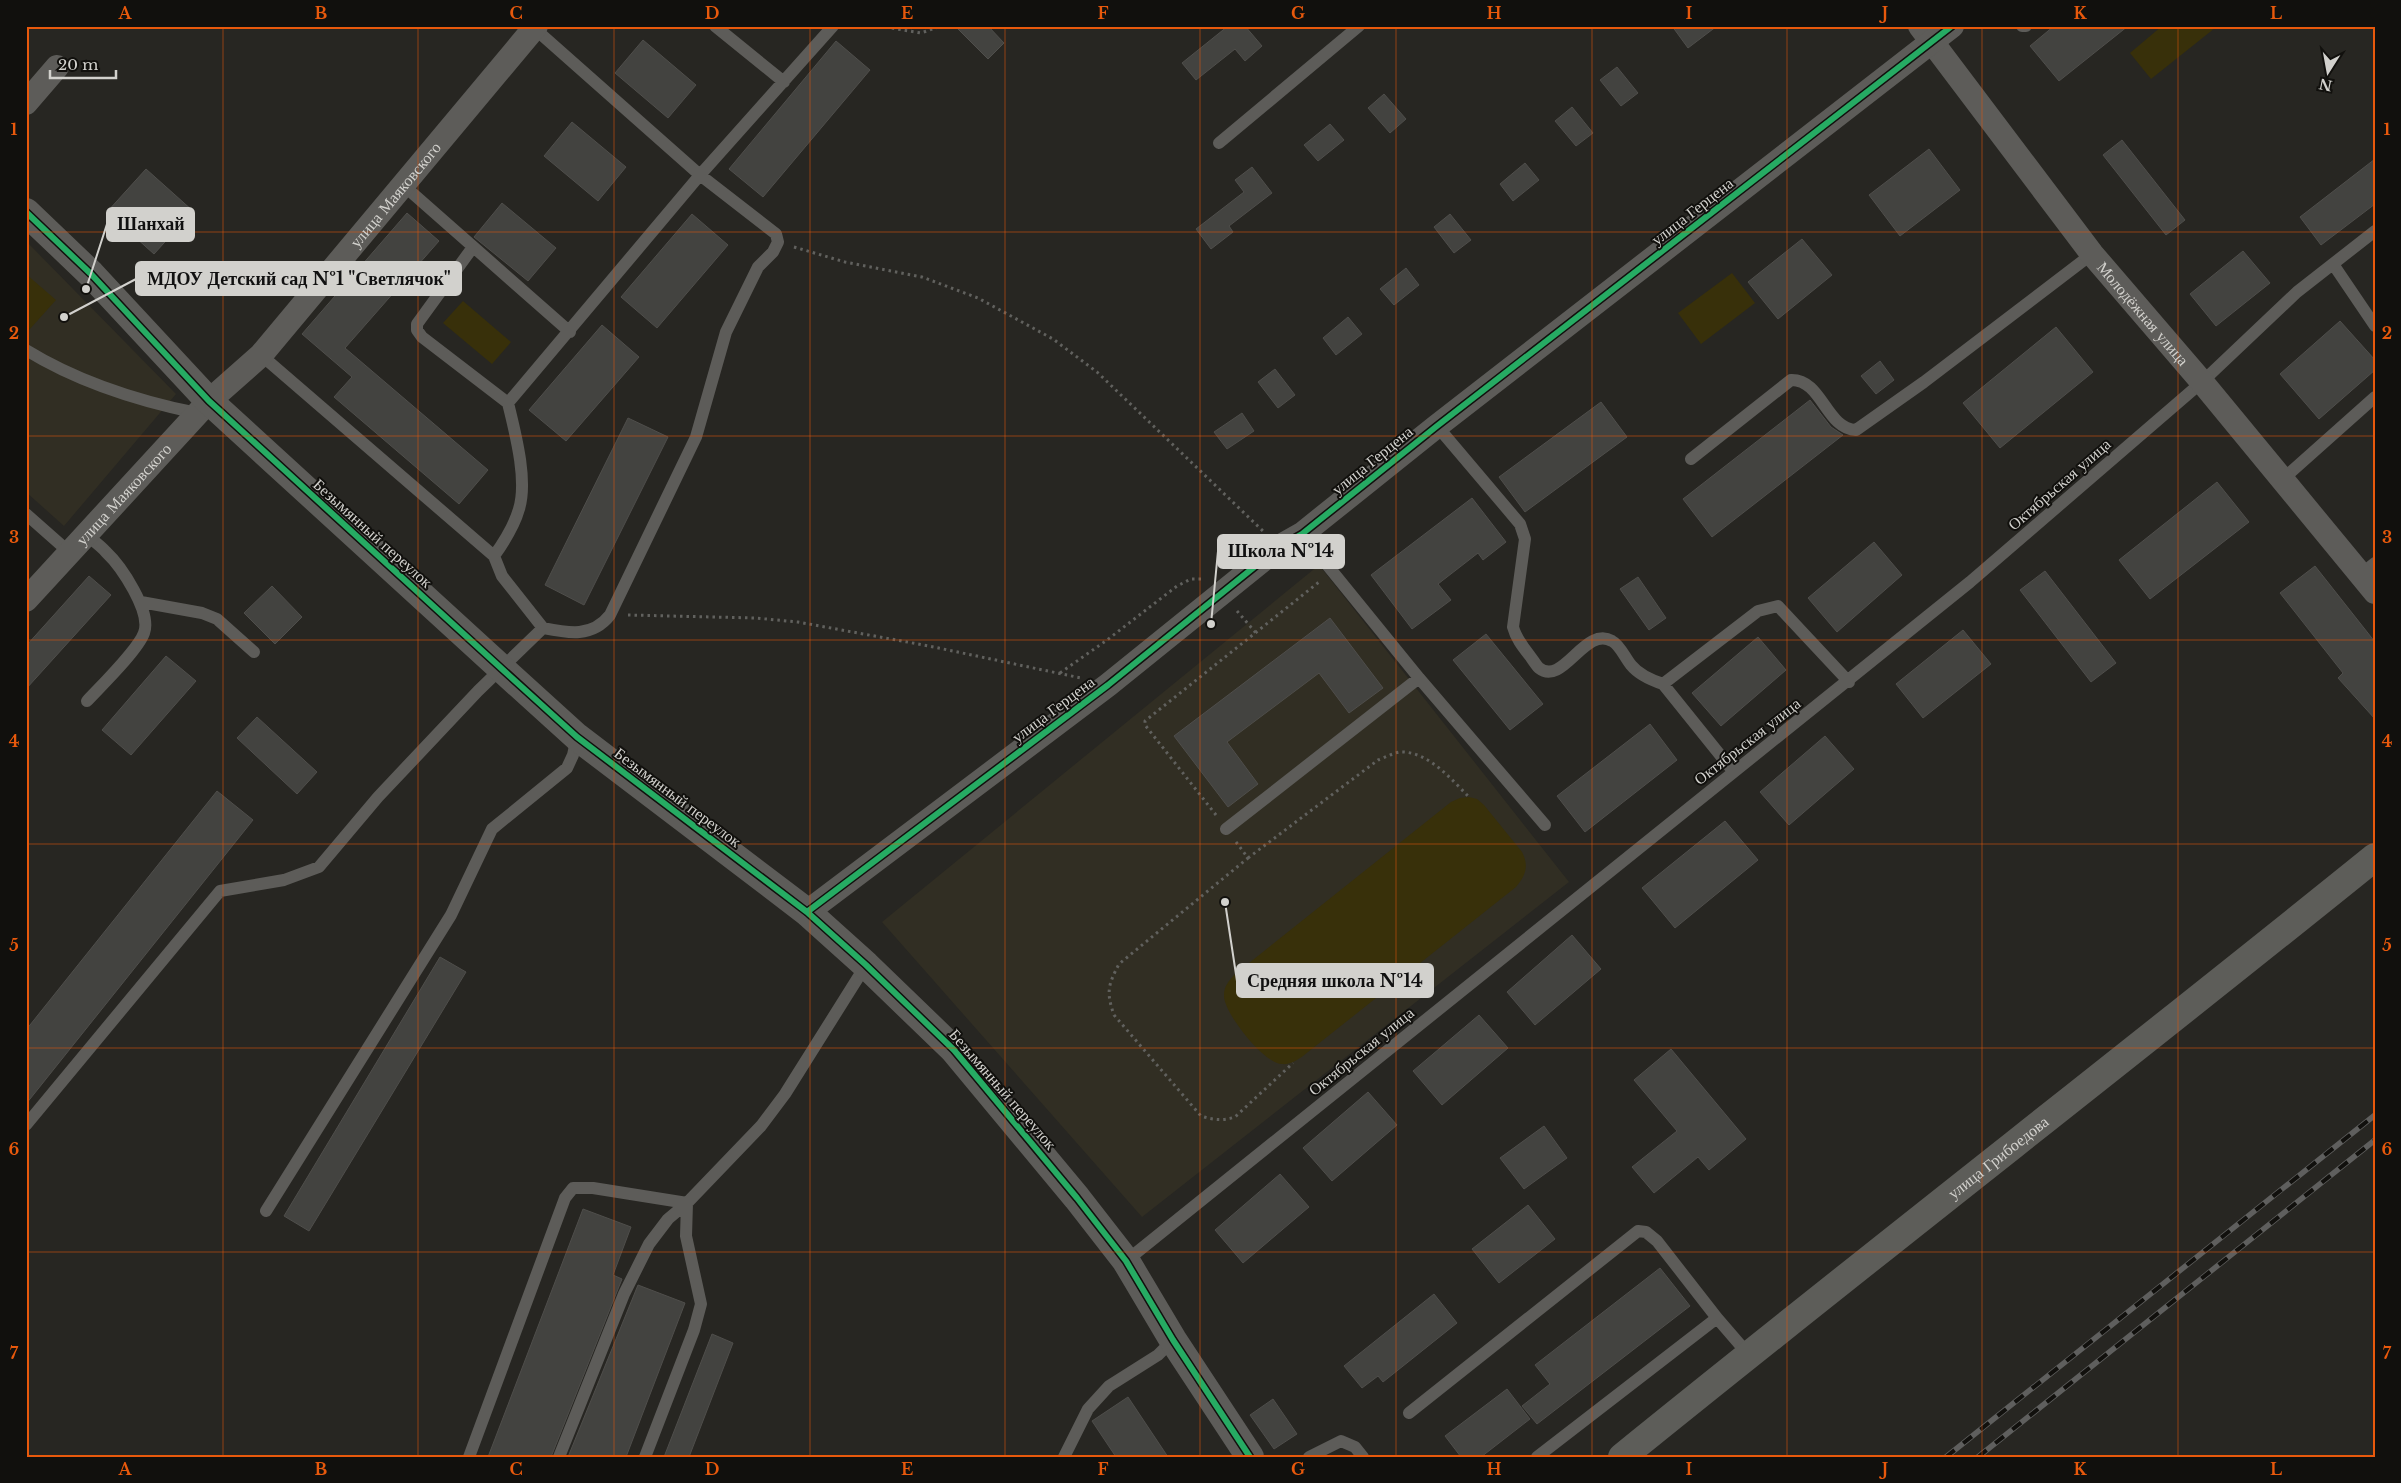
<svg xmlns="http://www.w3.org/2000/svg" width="2401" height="1483" font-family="'Libre Baskerville',serif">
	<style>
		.built { fill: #312e23 }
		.green { fill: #38300a }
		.building { fill: #434340; stroke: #4f4e4b }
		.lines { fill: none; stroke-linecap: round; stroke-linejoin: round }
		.path { stroke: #61615e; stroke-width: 3; stroke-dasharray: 2.5 4; stroke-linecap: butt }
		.service { stroke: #5d5c59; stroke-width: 12 }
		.minor { stroke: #5d5c59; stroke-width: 24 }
		.tertiary { stroke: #5d5c59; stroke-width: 28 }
		.primary { stroke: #5d5d59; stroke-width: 28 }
		.rail-casing { stroke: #5f5f5e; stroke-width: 5.5 }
		.rail { stroke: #11100d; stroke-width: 4; stroke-dasharray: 11; stroke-linecap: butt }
		.cycleway-casing { stroke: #11100d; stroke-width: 9 }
		.cycleway { stroke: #26ab63; stroke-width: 6 }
		.grid { fill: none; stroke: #e8590c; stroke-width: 1; stroke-opacity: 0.55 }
		.labels { text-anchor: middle; stroke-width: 4; stroke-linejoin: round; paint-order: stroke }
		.street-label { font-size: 16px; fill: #d2d1cd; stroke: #11100d }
		.leader { fill: none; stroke: #d2d1cd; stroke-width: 2 }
		.callout-dot { fill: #d2d1cd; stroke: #11100d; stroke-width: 2 }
		.callout { fill: #d2d1cd; stroke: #d2d1cd; stroke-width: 2 }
		.callout-label { font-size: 18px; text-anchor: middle; font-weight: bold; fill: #111 }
		.neatline { fill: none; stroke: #e8590c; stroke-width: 2 }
		.grid-label { font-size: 16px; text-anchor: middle; font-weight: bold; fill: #e8590c }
	</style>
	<rect width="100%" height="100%" fill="#272622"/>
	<path class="built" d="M26,241L176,394L64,526L26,492Z
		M1319,565L1569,882L1142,1217L882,922Z"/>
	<path class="green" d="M2162,26L2215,28L2151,79L2130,53Z
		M1732,273L1755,303L1701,344L1678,313Z
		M26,274L56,300L29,330L26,327Z
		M463,301L511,342L492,364L443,323Z
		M1469,797L1477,799L1484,805L1522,852C1529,866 1526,875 1516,887L1303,1056C1297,1060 1290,1065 1282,1064C1264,1064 1223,1012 1224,995C1224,986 1229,981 1234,975L1451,802L1460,798Z"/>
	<path class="building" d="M955,26H988L1004,43L988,59Z
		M1228,26H1245L1262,46L1245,61L1235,49L1196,80L1182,63Z
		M1672,26H1717L1688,48Z
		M2054,26H2128L2059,81L2030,46Z
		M643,40L696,85L668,118L615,73Z
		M836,41L870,70L763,197L729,169Z
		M1617,67L1638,93L1621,106L1600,80Z
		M1384,94L1406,119L1390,133L1368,108Z
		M1572,107L1593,133L1576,146L1555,121Z
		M572,122L626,167L598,201L544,156Z
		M1330,124L1344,140L1318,161L1304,145Z
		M2122,140L2185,220L2166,235L2103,155Z
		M1929,149L1960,190L1900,236L1869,195Z
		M2375,159V204L2321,245L2300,217Z
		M1525,163L1539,180L1513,201L1500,184Z
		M1252,167L1272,193L1229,226L1233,232L1211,249L1196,229L1244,192L1235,180Z
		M146,169L193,211L154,254L107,212Z
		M502,203L556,248L528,281L474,237Z
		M407,213L439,241L345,348L488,470L459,504L334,397L352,377L302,334Z
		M692,214L728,245L657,328L621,297Z
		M1450,214L1471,240L1454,253L1434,227Z
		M1802,239L1832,275L1778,319L1748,282Z
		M2243,251L2270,283L2216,326L2190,294Z
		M1406,268L1419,285L1394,305L1380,289Z
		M1348,317L1362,334L1336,355L1323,338Z
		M2340,321L2375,360V370L2319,419L2280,374Z
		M602,325L639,357L566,441L529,410Z
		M2056,327L2093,372L2000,448L1963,403Z
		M1880,361L1894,380L1876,394L1861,376Z
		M1275,369L1295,395L1278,408L1258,382Z
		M1810,400L1831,427L1843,435L1712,537L1683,499Z
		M1601,402L1627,437L1525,512L1499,477Z
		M1242,413L1254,431L1227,449L1214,432Z
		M628,418L668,437L584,605L545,585Z
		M2217,482L2249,522L2150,599L2119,560Z
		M1472,498L1506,542L1483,560L1478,553L1438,584L1451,600L1412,629L1371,575Z
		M1874,542L1902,575L1837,632L1808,598Z
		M2315,566L2375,642V719L2338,678L2343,673L2280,593Z
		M2045,571L2116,663L2091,682L2020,590Z
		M89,576L111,595L26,689V646Z
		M1638,577L1666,618L1649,630L1620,589Z
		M272,586L302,617L275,644L244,613Z
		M1330,618L1383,688L1349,713L1319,673L1227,742L1258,784L1228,807L1174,736Z
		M1963,630L1991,664L1923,718L1896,684Z
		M1486,634L1543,704L1510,730L1453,660Z
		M1758,637L1786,670L1721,726L1692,693Z
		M166,656L196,681L131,755L102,730Z
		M257,717L317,772L297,794L237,738Z
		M1650,724L1677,760L1585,832L1557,796Z
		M1825,736L1854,769L1789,825L1760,792Z
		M217,791L253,820L26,1104V1030Z
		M1725,821L1758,860L1675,928L1642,888Z
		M1572,935L1601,969L1535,1025L1507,992Z
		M440,957L466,972L309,1231L284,1216Z
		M1479,1015L1508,1048L1442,1105L1413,1071Z
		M1671,1049L1746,1139L1709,1170L1698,1157L1654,1193L1632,1167L1677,1131L1634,1080Z
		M1368,1092L1397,1125L1332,1181L1303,1148Z
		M1544,1126L1567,1158L1524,1189L1500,1158Z
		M1280,1174L1309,1207L1243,1263L1215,1230Z
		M1528,1205L1555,1239L1499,1283L1472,1249Z
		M583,1209L631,1227L613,1275L622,1279L551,1457H488Z
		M1660,1268L1690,1306L1537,1424L1522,1406L1550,1384L1535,1365Z
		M638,1285L685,1303L626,1457H568Z
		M1434,1294L1457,1323L1383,1382L1378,1376L1362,1388L1344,1366Z
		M712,1334L733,1343L689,1457H664Z
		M1507,1389L1530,1419L1481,1457H1461L1445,1436Z
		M1128,1397L1168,1457H1116L1092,1421Z
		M1273,1399L1297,1434L1274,1449L1250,1415Z"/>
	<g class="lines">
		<path class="path" d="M879,26L921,33L941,26
			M794,247L845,262L922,277L978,298L1053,339L1097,372L1263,531
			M1237,611L1256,633
			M628,615L755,618L798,622L929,646L1081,678
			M1060,673L1107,640L1177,586L1191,579H1203
			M1216,815L1145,725V721L1319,582
			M1236,842L1248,858L1119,964C1108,985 1106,992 1114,1015L1201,1116C1213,1120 1223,1121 1235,1117L1293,1063
			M1248,858L1378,760C1384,758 1393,753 1400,752C1428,751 1451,779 1469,797"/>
		<path class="service" d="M715,26L784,82
			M2022,26H2026
			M1219,143L1359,26
			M402,184L570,332
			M473,247L417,324V330L422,337L508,403C515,432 528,480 519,509C514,527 504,542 494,556
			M2333,264L2375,326
			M26,350C78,382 138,401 197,413
			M261,355L494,556L502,576L543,628
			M508,403L700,175L833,26
			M1437,426L1520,524L1525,539L1513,627C1516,638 1522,646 1530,656C1533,660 1536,665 1539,668C1563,687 1585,625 1612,641C1620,645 1625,658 1631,665C1639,675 1651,680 1663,684L1758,611L1778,606L1849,682
			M1691,459L1791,380C1822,379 1826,429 1856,430L1924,382L2092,254
			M2283,479L2375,397
			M26,514L69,552
			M85,534C92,540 100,545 106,552C121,566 152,612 144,633C138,650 101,686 87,701
			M1302,534L1419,678L1545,825
			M2360,575L2375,563
			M141,602L202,613L217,619L254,652
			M1663,684L1733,771
			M1226,829L1419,678
			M26,1125L220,891L284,880L319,867L378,797L478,691L543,628C568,633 592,638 610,615L696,437L726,332L758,267L773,252L778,242L776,234L700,175L534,28
			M266,1211L451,915L492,829L567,768L573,755L577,737
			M1126,1261L1970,582L2202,382L2297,292L2375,231
			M1409,1413L1638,1231L1646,1232L1657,1241L1717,1318
			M469,1457L565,1198L573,1188H593L687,1203
			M559,1457L624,1294L649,1244L668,1219L687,1203L761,1126L785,1094L866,965
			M645,1457L694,1330L701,1304L686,1236L687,1203
			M1064,1457L1088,1409L1109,1386L1158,1355L1173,1340
			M1309,1457L1341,1441L1355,1447L1363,1457
			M1537,1457L1717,1318L1748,1354"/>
		<g class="minor">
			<path id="s1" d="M1920,26L2092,254L2202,382L2375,592"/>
			<path d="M26,103L57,67"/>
			<path id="s2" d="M26,600L209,401L261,355L536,26"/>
			<path d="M807,912L1108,685L1279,547L1302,534L1437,426L1952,26"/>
		</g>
		<path class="tertiary" d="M26,212L91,274L209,401L502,669L577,737L807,912L866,965L954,1050L1077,1198L1126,1261L1173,1340L1250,1457"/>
		<path class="primary" id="s3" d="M1622,1457C1871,1255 2125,1059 2375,857"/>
		<defs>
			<path id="rail" d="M1946,1457L2375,1115
				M1978,1457L2375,1140"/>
		</defs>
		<use href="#rail" class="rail-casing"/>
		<use href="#rail" class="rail"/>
		<defs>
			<path id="cycleway" d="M26,212L91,274L209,401L502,669L577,737L807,912L866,965L954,1050L1077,1198L1126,1261L1173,1340L1250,1457
				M807,912L1108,685L1279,547L1302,534L1437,426L1952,26"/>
		</defs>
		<use href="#cycleway" class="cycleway-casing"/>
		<use href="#cycleway" class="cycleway"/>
	</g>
	<path class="grid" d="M223,26V1457M418,26V1457M614,26V1457M810,26V1457M1005,26V1457M1200,26V1457M1396,26V1457M1592,26V1457M1787,26V1457M1982,26V1457M2178,26V1457M26,232H2375M26,436H2375M26,640H2375M26,844H2375M26,1048H2375M26,1252H2375"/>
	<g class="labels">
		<g class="street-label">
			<text dy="6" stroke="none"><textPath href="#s2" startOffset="549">улица Маяковского</textPath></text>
			<text transform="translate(1692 211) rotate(-38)" y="6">улица Герцена</text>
			<text dy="6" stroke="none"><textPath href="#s1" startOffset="364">Молодёжная улица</textPath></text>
			<text transform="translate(1372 460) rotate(-39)" y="6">улица Герцена</text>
			<text transform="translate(2059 484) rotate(-41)" y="6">Октябрьская улица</text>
			<text dy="6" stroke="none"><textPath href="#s2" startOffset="144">улица Маяковского</textPath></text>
			<text transform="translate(373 533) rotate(42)" y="6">Безымянный переулок</text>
			<text transform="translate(1053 709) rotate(-37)" y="6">улица Герцена</text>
			<text transform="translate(1747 741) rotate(-38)" y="6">Октябрьская улица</text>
			<text transform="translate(678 797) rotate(37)" y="6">Безымянный переулок</text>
			<text transform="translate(1361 1051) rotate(-39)" y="6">Октябрьская улица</text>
			<text transform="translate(1003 1089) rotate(49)" y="6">Безымянный переулок</text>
			<text dy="6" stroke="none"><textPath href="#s3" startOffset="481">улица Грибоедова</textPath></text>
		</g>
	</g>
	<path class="leader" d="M86 289L107 224M64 317L136 279M1211 624L1218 551M1225 902L1237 981"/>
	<g class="callout-dot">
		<circle cx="86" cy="289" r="5"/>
		<circle cx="64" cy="317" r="5"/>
		<circle cx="1211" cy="624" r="5"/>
		<circle cx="1225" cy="902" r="5"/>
	</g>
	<g class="callout">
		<rect x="107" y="208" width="87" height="33" rx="5"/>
		<rect x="136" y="262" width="325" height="33" rx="5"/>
		<rect x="1218" y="535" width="126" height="33" rx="5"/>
		<rect x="1237" y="964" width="196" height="33" rx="5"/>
	</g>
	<g class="callout-label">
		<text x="151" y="230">Шанхай</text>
		<text x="299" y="285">МДОУ Детский сад №1 "Светлячок"</text>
		<text x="1281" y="557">Школа №14</text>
		<text x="1335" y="987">Средняя школа №14</text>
	</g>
	<rect width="2401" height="1483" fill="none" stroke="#11100d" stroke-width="55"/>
	<g transform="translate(2328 72) rotate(191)" stroke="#11100d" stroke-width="4" paint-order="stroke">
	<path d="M0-4L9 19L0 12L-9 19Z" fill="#d2d1cd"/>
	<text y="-8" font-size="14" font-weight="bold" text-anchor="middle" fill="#d2d1cd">N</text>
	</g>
	<path d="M50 70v8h66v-8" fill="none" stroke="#d2d1cd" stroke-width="2.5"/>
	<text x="58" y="70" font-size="15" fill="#d2d1cd" stroke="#11100d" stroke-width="4" paint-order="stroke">20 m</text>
	<rect x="28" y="28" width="2346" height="1428" class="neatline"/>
	<g class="grid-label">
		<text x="125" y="19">A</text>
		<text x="321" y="19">B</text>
		<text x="516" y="19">C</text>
		<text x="712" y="19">D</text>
		<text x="907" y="19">E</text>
		<text x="1103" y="19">F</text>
		<text x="1298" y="19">G</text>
		<text x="1494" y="19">H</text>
		<text x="1689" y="19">I</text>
		<text x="1885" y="19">J</text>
		<text x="2080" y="19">K</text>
		<text x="2276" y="19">L</text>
		<text x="14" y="135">1</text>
		<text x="2387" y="135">1</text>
		<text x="14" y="339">2</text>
		<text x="2387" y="339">2</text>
		<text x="14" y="543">3</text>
		<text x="2387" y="543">3</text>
		<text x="14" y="747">4</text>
		<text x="2387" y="747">4</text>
		<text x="14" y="951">5</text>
		<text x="2387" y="951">5</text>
		<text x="14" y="1155">6</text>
		<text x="2387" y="1155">6</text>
		<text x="14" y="1359">7</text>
		<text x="2387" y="1359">7</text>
		<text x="125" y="1475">A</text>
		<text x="321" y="1475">B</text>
		<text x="516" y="1475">C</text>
		<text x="712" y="1475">D</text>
		<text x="907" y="1475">E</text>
		<text x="1103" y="1475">F</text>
		<text x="1298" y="1475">G</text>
		<text x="1494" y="1475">H</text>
		<text x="1689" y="1475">I</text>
		<text x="1885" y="1475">J</text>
		<text x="2080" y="1475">K</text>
		<text x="2276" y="1475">L</text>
	</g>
</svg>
